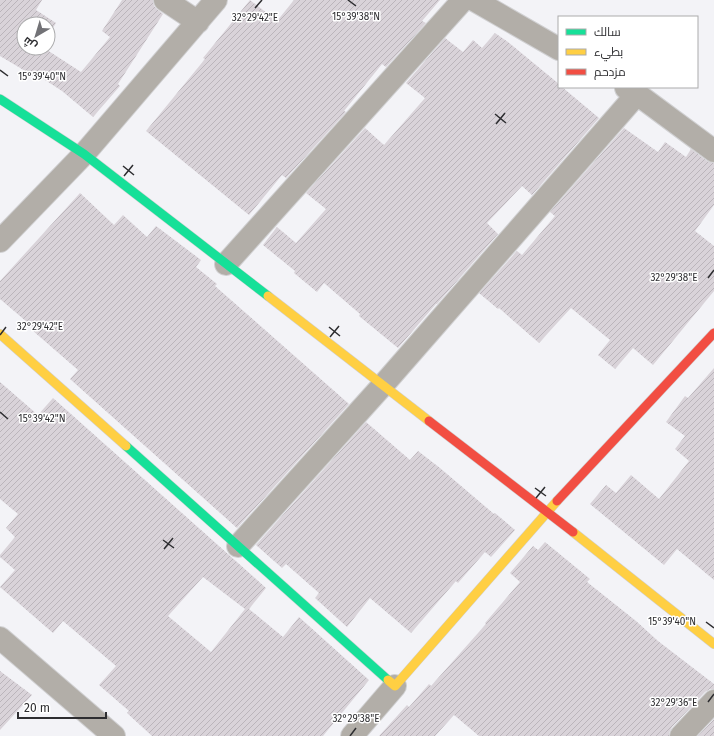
<svg xmlns="http://www.w3.org/2000/svg" width="714" height="736" font-family="'Fira Sans',Cairo,sans-serif">
	<style>
		.building { fill: url(#building-hatch); fill-rule: evenodd }
		.lines { fill: none; stroke-linecap: round; stroke-linejoin: round }
		.street-casing { stroke: #d0d0d2; stroke-width: 24 }
		.fast-casing { stroke: #d0d0d2; stroke-width: 10 }
		.slow-casing { stroke: #d0d0d2; stroke-width: 10 }
		.jam-casing { stroke: #d0d0d2; stroke-width: 10 }
		.street { stroke: #b2aea8; stroke-width: 22 }
		.fast { stroke: #16e098; stroke-width: 9 }
		.slow { stroke: #ffcf43; stroke-width: 9 }
		.jam { stroke: #f24e42; stroke-width: 9 }
		.ticks { fill: none; stroke: #2d2d30; stroke-width: 1.5 }
		.ticks-label { font-size: 10px; text-anchor: middle; fill: #2d2d30; stroke: #fff; stroke-width: 3; stroke-linejoin: round; paint-order: stroke }
	</style>
	<defs>
		<pattern id="building-hatch" width="6" height="6" patternUnits="userSpaceOnUse"><rect width="6" height="6" fill="#d9d3d9"/><path d="M-1 1l2-2M0 6l6-6M5 7l2-2" fill="none" stroke="#bbb5bb"/></pattern>
	</defs>
	<rect width="100%" height="100%" fill="#f3f3f7"/>
	<path class="building" d="M0,0H42L36,10L56,23L48,36V24H24V48H44L81,72L110,37L102,31L122,0H153L154,6L158,10L163,14L118,84L120,86L93,117L62,91L39,76L37,78L0,56Z
		M250,0L277,21L294,0H440L422,21L426,23L386,67L382,64L348,106L344,111L346,112L286,178L282,175L249,215L146,131L205,59L203,58Z
		M495,33L508,42L559,84V87H562L599,118L532,195L522,186L487,223L498,234L437,304H436L398,348L359,316L360,314L324,283L317,292L294,273L295,271L263,245L277,227L296,243L326,209L306,193L365,128L384,145L425,98L406,83L445,38L463,52L473,40L482,48Z
		M624,128L658,152L665,142L686,157L691,149L707,161L714,163V205L695,231L714,246V291L653,365L633,348L615,369L598,355L610,340L571,308L559,321L539,343L499,308L498,309L479,293L517,251L522,255L555,216L550,212Z
		M80,193L114,225L123,215L147,237L156,226L201,260L196,267L217,284L215,286L349,404L237,528L70,379L78,370L32,330L34,328L0,299V281Z
		M714,368V580L677,549L664,565L590,504L606,485L616,493L631,475L659,499L689,461L675,449L685,436L666,422L685,396L688,398Z
		M0,382L38,415L53,398L266,588L249,609L283,637L299,617L369,680L323,736H152L127,713L129,711L99,685L116,666L63,621L53,633L0,587L15,570L0,557V555L15,537L6,528L18,514L0,499ZM203,577L245,609L211,652L168,616Z
		M366,422L410,460L418,451L440,468L494,514L495,513L515,530L491,557L485,552L458,583L456,581L411,633L370,598L347,627L315,598L319,593L286,564L282,568L256,545Z
		M545,542L590,579L587,582L636,621L658,641L714,684V689H710L705,692L672,727L669,733V736H479L454,715L435,736H379L407,705L409,707L429,684L431,686L486,624L485,623L520,582L510,573L533,546L538,550Z
		M0,671L32,695L0,730Z
		M714,719V736H698Z"/>
	<g class="lines">
		<defs>
			<path id="street" d="M165,0L198,22
				M474,0L559,49
				M626,88L637,94L714,151
				M0,241L84,154L216,0
				M226,264L463,0
				M238,546L383,385L637,94
				M0,638L114,736
				M352,736L395,686
				M681,736L714,701"/>
			<path id="fast" d="M0,99L84,154L268,296
				M126,446L388,680"/>
			<path id="slow" d="M268,296L429,421
				M0,334L126,446
				M573,532L714,644
				M388,680L395,686L557,501"/>
			<path id="jam" d="M429,421L573,532
				M557,501L714,333"/>
		</defs>
		<use href="#street" class="street-casing"/>
		<use href="#fast" class="fast-casing"/>
		<use href="#slow" class="slow-casing"/>
		<use href="#jam" class="jam-casing"/>
		<use href="#street" class="street"/>
		<use href="#fast" class="fast"/>
		<use href="#slow" class="slow"/>
		<use href="#jam" class="jam"/>
	</g>
	<path class="ticks" d="M348,0L356,6M255,8L262,0M0,70L8,76M495,114L506,123M496,124L505,113M123,166L134,175M124,176L133,165M708,278L714,270M329,327L340,336M0,335L6,327M330,337L339,326M0,412L8,419M535,488L546,496M536,498L545,487M163,540L174,548M164,549L173,538M706,622L714,628M708,702L714,694M350,736L356,728"/>
	<g class="ticks-label">
		<text x="356" y="20">15°39'38"N</text>
		<text x="255" y="21">32°29'42"E</text>
		<text x="42" y="80">15°39'40"N</text>
		<text x="674" y="281">32°29'38"E</text>
		<text x="40" y="330">32°29'42"E</text>
		<text x="42" y="422">15°39'42"N</text>
		<text x="672" y="625">15°39'40"N</text>
		<text x="674" y="706">32°29'36"E</text>
		<text x="356" y="722">32°29'38"E</text>
	</g>
	<rect x="558" y="16" width="140" height="72" fill="#ffffff" stroke="#ababac"/>
	<rect x="566" y="29" width="20" height="6" fill="#16e098" stroke="#ababac"/>
	<text x="594" y="36" font-size="12" fill="#2d2d30">سالك</text>
	<rect x="566" y="49" width="20" height="6" fill="#ffcf43" stroke="#ababac"/>
	<text x="594" y="56" font-size="12" fill="#2d2d30">بطيء</text>
	<rect x="566" y="69" width="20" height="6" fill="#f24e42" stroke="#ababac"/>
	<text x="594" y="76" font-size="12" fill="#2d2d30">مزدحم</text>
	<g transform="translate(36 36) rotate(218)"><circle r="19" fill="#ffffff" stroke="#ababac"/>
	<path d="M0-3L7 15L0 10L-7 15Z" fill="#727276"/>
	<text y="-6" font-size="11" font-weight="bold" text-anchor="middle" fill="#2d2d30">ش</text>
	</g>
	<path d="M18 712v6h88v-6" fill="none" stroke="#2d2d30" stroke-width="2"/>
	<text x="24" y="712" font-size="12" fill="#2d2d30" stroke="#ffffff" stroke-width="3" paint-order="stroke">20 m</text>
</svg>
